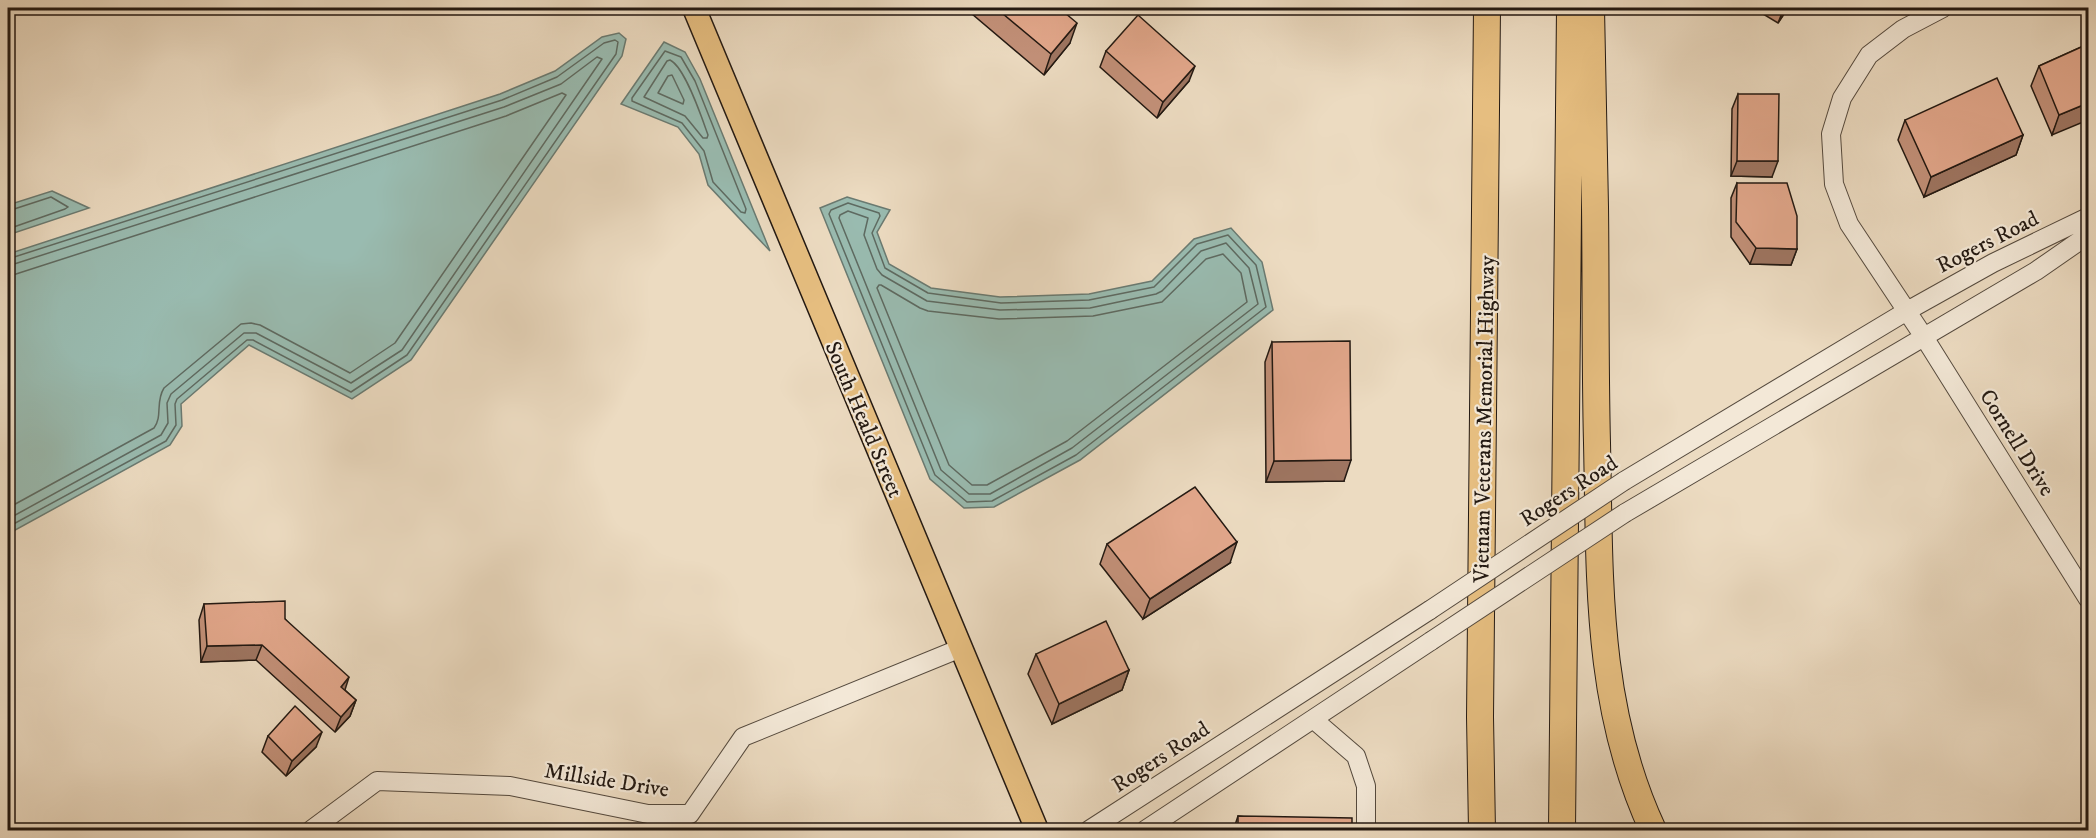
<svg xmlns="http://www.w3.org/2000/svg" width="2096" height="838" font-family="'IM FELL DW Pica',serif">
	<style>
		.water { fill: #99bbb0; stroke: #6a7a71; stroke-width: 1.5 }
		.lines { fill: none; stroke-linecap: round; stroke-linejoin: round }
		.shore { stroke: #5e6a61; stroke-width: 1.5 }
		.minor-casing { stroke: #554a3e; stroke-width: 20 }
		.major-casing { stroke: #231912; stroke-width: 25 }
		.highway-casing { stroke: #231912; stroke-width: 28 }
		.minor { stroke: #f3e8d7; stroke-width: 18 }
		.major { stroke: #e6be80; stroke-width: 22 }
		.highway { stroke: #e6be80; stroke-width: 26 }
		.minor-bridge-casing { stroke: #554a3e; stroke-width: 20; stroke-linecap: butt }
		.minor-bridge { stroke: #f3e8d7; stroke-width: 18 }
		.wall { fill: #c29078; stroke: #231912; stroke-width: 1.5 }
		.shaded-wall { fill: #9e7561; stroke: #231912; stroke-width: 1.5 }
		.building { fill: #e2a78b; stroke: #231912; stroke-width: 1.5 }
		.labels { text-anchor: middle; stroke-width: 4.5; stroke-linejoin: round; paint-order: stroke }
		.street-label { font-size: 22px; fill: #231912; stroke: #f3e8d7 }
	</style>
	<rect width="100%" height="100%" fill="#ecdbc1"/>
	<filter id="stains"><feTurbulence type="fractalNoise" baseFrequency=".00333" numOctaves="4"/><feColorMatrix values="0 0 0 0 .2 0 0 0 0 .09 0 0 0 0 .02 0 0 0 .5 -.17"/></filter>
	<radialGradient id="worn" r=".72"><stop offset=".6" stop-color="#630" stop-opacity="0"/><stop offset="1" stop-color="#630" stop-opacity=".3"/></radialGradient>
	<path class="water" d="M619,33L626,39L622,56L411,360L352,399L249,345L181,404L182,426L170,445L8,534V254L500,94L555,71L602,37Z
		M664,42L685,52L700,79L770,251L708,185L699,154L678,127L621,104Z
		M52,191L89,208L8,235V205Z
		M847,197L890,210L877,232L889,264L931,288L1000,297L1089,294L1152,281L1194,239L1231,228L1262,262L1273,310L1080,460L994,507L964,508L930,479L820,208Z"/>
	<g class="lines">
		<path class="shore" d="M665,51L681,57L695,81L746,209L745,213L741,212L713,182L704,151L682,123L632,101V98Z
			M670,60C685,67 702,118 708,135L707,138H703L685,116L644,97L667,61Z
			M672,75L684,100L683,104L658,93L668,76Z
			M848,203L879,213L880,216L872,233L885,268L928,293L1001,303L1089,300L1154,287L1197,244L1228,235L1256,265L1266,307L1076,455L992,501L967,502L935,475L829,214L831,210Z
			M8,211L51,197L68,207L65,209L8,229
			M848,211L868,218L864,235L877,269L882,275L927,301L1000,310L1090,308L1156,294L1162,291L1201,251L1226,243L1249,268L1258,304L1072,448L990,494H969L941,470L839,218L840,215Z
			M1223,254L1241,273L1247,302L1067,441L987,485H972L949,465L877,288L879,285H881L920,308L928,311L999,319L1093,316L1162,302L1206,259Z
			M8,259L502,100L557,77L604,43L615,40L618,42L616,54L407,355L351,392L253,340H247L177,399L175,404L176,425L166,441L8,527
			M8,266L504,107L561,84L597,57L602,59L402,350L351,383L256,333H244L171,394L167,403L168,423L161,435L8,519
			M8,276L16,274L506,116L562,93L566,95L395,343L350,373L260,325L251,323L241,324L164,388C155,402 163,416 154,428L8,508"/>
		<defs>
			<path id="minor" d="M1943,8L1903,29L1869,55L1842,98L1831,134L1834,184L1849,224L1924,337L2088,599
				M1624,481L1907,311L1993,263L2088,217
				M1625,513L2036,271L2088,235
				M1313,719L1356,756L1366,786V830
				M311,830L377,781L510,786L648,814H690L743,737L961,648
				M1089,830L1430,610
				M1145,830L1431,641"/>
			<path id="major" d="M694,8L1037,830"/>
			<path id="highway" d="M1591,8C1592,74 1594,141 1595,207C1596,286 1595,364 1597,443C1600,577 1595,706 1653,830
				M1482,830L1480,717L1487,8
				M1562,830L1570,8"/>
		</defs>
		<use href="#minor" class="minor-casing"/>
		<use href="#major" class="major-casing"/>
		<use href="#highway" class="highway-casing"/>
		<use href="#minor" class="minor"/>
		<use href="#major" class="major"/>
		<use href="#highway" class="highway"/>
		<defs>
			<path id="minor-bridge" d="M1430,610L1624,481
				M1431,641L1625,513"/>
		</defs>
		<use href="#minor-bridge" class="minor-bridge-casing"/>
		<use href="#minor-bridge" class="minor-bridge"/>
	</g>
	<path class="wall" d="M965,8H1059L1070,43L1044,75Z
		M1753,8H1788L1778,23Z
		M2088,44L2052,135L2031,86L2039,66Z
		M1106,51L1189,81L1157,118L1100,67Z
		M1738,94L1772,177L1731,176L1732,109Z
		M1905,120L2023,135L2016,155L1924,197L1898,140Z
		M1737,183L1797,249L1791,265L1750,264L1731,237V198Z
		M1272,342L1344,481L1266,482L1265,362Z
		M1107,544L1230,563L1143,619L1100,564Z
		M204,604L285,619L345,690L356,700L350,716L335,732L256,660L201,662L199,620Z
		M1036,654L1129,670L1122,690L1052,724L1028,674Z
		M268,736L316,747L286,776L262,752Z
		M1238,816L1352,831H1233Z"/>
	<path class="shaded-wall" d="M1784,8H1788L1778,23Z
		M1077,23L1070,43L1044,75L1051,54Z
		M1195,66L1189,81L1157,118L1163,102Z
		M2088,103V120L2052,135L2059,115Z
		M2023,135L2016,155L1924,197L1931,177Z
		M1737,161H1778L1772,177L1731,176Z
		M1756,248L1797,249L1791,265L1750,264Z
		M1351,460L1344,481L1266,482L1274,461Z
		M1237,542L1230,563L1143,619L1150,599Z
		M262,645L256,660L201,662L207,646Z
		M1129,670L1122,690L1052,724L1059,704Z
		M349,677L344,693L341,687Z
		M356,700L350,716L335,732L341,717Z
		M322,732L316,747L286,776L292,761Z"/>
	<path class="building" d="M996,8H1059L1077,23L1051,54Z
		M1138,15L1195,66L1163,102L1106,51Z
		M2088,44V103L2059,115L2039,66Z
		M1997,78L2023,135L1931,177L1905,120Z
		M1738,94H1779L1778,161H1737Z
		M1737,183H1787L1797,216V249L1756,248L1736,222Z
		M1350,341L1351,460L1274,461L1272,342Z
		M1195,487L1237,542L1150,599L1107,544Z
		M285,601V619L349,677L341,687L356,700L341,717L262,645L207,646L204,604Z
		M1106,621L1129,670L1059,704L1036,654Z
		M295,706L322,732L292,761L268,736Z
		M1238,816L1352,818V831H1238Z"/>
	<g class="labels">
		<g class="street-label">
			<text transform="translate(1987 241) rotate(-27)" y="8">Rogers Road</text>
			<text transform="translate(865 419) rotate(67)" y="8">South Heald Street</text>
			<text transform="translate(1483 419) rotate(-89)" y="8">Vietnam Veterans Memorial Highway</text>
			<text transform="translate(2018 442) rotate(58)" y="8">Cornell Drive</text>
			<text transform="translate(1568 490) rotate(-33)" y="8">Rogers Road</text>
			<text transform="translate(1160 756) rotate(-33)" y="8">Rogers Road</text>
			<text transform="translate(607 779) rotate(9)" y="8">Millside Drive</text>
		</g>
	</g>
	<rect width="2096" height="838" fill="none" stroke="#ecdbc1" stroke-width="30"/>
	<rect x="9" y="9" width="2078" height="820" fill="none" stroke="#231912" stroke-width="3"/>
	<rect x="15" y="15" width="2066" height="808" fill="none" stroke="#231912" stroke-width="1.5"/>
	<rect width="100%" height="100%" filter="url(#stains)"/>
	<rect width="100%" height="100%" fill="url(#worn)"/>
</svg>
